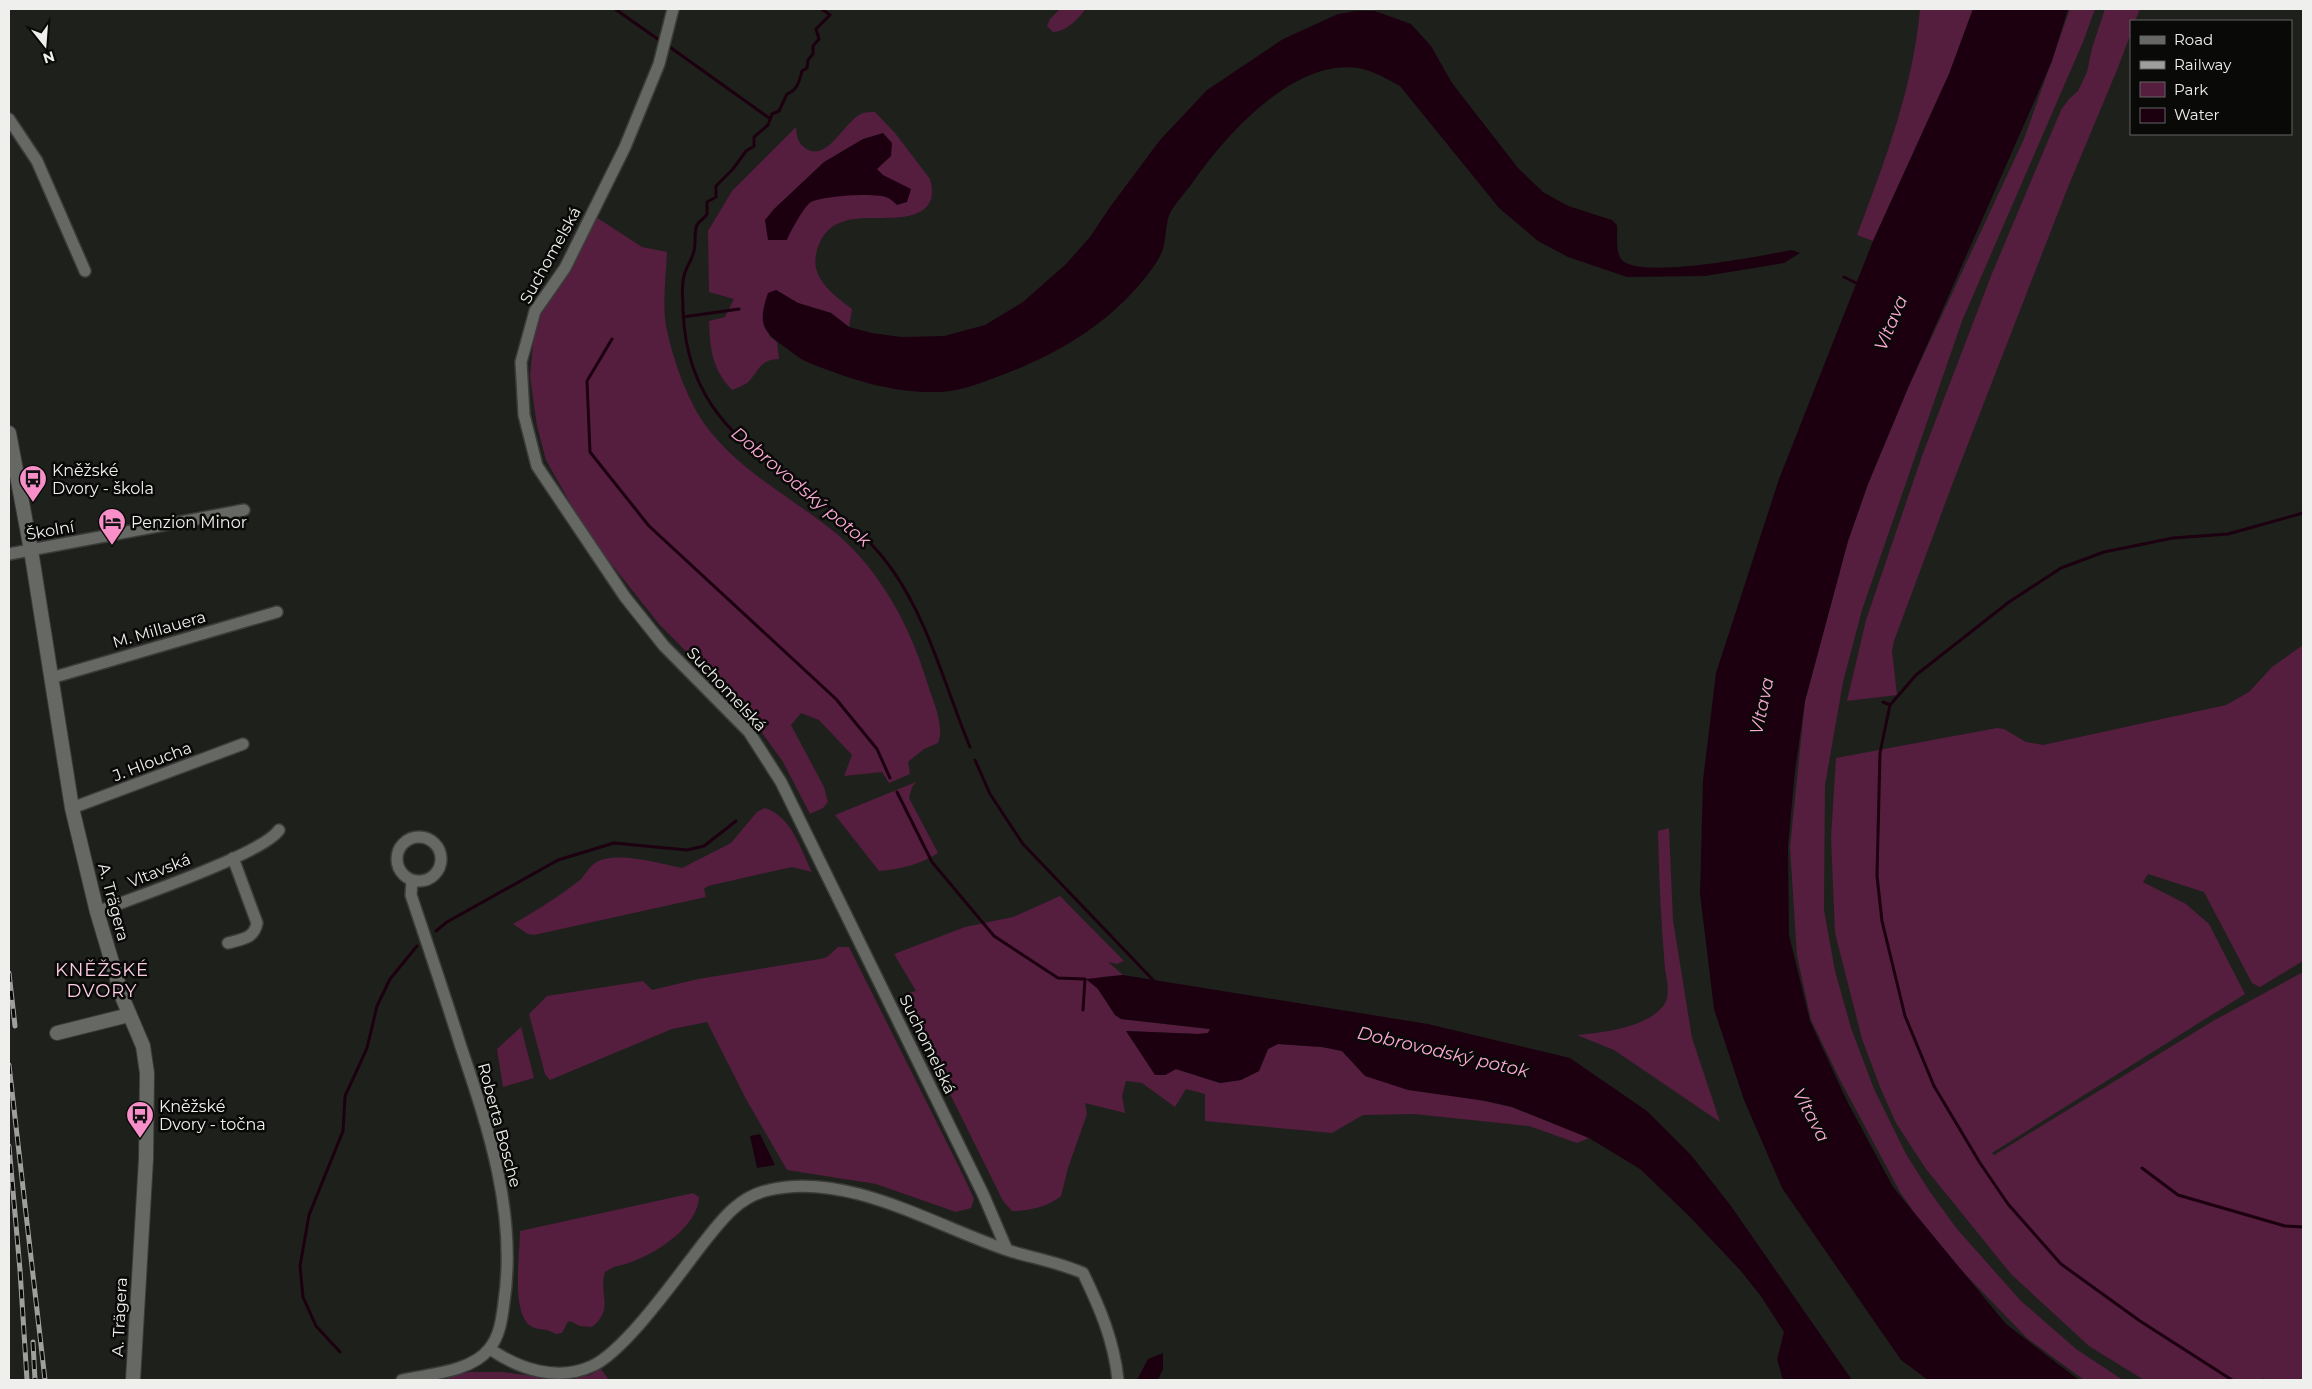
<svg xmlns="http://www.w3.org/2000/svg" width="2312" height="1389" font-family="Montserrat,sans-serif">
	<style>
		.green { fill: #551d3e }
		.water { fill: #1c0010 }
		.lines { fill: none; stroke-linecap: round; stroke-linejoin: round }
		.stream { stroke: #1c0010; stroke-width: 3 }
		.minor-casing { stroke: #3b3c3a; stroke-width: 14 }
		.tertiary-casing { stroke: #3b3c3a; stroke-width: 16 }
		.minor { stroke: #666863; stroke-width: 11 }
		.tertiary { stroke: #666863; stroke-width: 14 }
		.rail-casing { stroke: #9fa09e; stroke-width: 5 }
		.rail { stroke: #090908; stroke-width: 3; stroke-dasharray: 9; stroke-linecap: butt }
		.labels { text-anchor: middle; stroke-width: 5; stroke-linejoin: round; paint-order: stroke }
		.street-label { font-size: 16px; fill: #eff0ee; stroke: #090908 }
		.poi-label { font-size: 16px; fill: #eff0ee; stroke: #090908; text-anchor: start }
		.water-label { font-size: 18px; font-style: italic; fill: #fba8d3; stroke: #090908 }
		.neighbourhood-label { font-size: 18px; letter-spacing: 1px; fill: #fccde4; stroke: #090908 }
	</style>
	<rect width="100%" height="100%" fill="#1e201c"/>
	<path class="green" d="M1060,9H1086C1077,19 1068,31 1053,32L1047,26L1050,19Z
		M1920,9H1973L1949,74L1873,241L1857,235C1885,161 1913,88 1920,9Z
		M2070,9H2095L2083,42L1962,321L1862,610L1843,682L1825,785L1824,910L1835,971L1851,1028L1874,1089L1906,1154L1930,1192L1957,1229L2021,1301L2076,1349L2123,1380H2084L2027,1338L1936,1244L1900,1192L1840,1080L1811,1020L1797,956L1790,847L1805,701L1848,541L1868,484L1908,388L2024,139Z
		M2105,9H2140L2135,21H2131V33L2117,70L2068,187L1952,485L1894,641L1892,651L1897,695L1847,701L1866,620L1922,456L1991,276L2061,110L2069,99L2078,91L2087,72L2092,48Z
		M875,112L895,133L930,179C933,190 934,202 923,210C893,231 828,196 816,255C811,279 835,296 852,309L849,327L831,313L798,303L776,290L769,336L777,342L779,359C758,360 760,371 747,383C743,386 736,388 732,390C712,369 710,349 709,321L725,317L734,299L709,292L708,231L732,191L796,127C797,136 797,142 805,148C828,164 844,120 863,113C866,112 872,112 875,112Z
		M596,217L642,247L667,252C666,279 661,309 668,335C675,365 688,401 706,426C740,472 793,498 837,534C882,573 911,628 928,685C933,701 945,726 938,743L924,749L908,762L910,774L889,783L882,772L844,776L852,755L819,720L801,713L791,725L824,787L828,802L823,808L810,814L783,762L750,716L659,624L605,556L573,508L546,460L537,426L530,376L535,323L570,271Z
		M2303,645V961L2260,987L2252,983L2204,892L2148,874L2143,882L2186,904L2209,924L2245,994L1992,1153L1994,1155L2213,1021L2303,972V1380H2265L2263,1378L2261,1380H2144L2089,1346L2011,1274L1926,1169L1896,1123L1880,1087L1862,1039L1835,933L1831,838L1836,758L1997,728L2004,729L2026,742L2043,745L2226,705L2249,692L2272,667Z
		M916,782L912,787L909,798L938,853C919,865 901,869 879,871L835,815Z
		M765,808C792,817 800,848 812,872L792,867L708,886L704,889L706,897L534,935L528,934L513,924C536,911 558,897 580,880C585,875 589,867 595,863C615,850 661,864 682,868L731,843L757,812Z
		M1669,828L1673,920L1692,1038L1720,1122L1614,1050L1577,1035C1601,1033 1652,1027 1665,1003C1670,994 1667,980 1665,969C1661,923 1659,878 1658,831Z
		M1060,896L1124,961L1117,964L1108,962L1123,975L1101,977L1098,989L1115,1015L1121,1019L1210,1029L1208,1033L1198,1034L1126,1031L1165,1075L1176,1069L1220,1083L1240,1080L1259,1071L1268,1049L1278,1044L1322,1047L1342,1051L1366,1076L1512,1107L1589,1138L1577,1143L1529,1126L1414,1114L1363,1115L1332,1133L1205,1121V1094L1186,1089L1175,1107L1142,1083L1126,1081L1122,1096L1125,1113L1085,1103L1087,1114L1068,1168L1061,1196C1048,1207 1029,1211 1012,1211L1003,1201L903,999L908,993L916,991L894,954L965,927L1013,917Z
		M838,947H849L964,1177L974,1199L971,1208L956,1212L876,1184L787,1170L746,1099L707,1022L672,1029L550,1080L545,1074L529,1014L547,996L643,981L652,990L698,979L820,959L827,957Z
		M521,1027L534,1078L503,1087L497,1049Z
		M693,1193L699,1197C698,1226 658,1252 634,1261C623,1266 617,1264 605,1272C598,1295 615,1308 592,1327L580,1326L570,1321L567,1323L562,1333L555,1334C547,1327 535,1332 527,1323C512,1305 520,1254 520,1231Z
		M601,1369L609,1380H568L590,1375Z
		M470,1372H503L549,1378V1380H435Z"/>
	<path class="water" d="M1973,9H2068L2052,61L1908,388L1868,484L1848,541L1805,701L1795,771L1788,846L1789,935L1810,1021L1847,1101L1893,1187L2006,1324L2079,1380H1928L1901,1360L1782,1188L1744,1100L1714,1009L1700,894L1703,780L1716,673L1779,479L1873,241L1949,74Z
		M1356,11H1375L1411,24L1431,46L1452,83L1518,168L1543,192L1568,206L1612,220L1617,225C1618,235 1615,250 1621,259C1637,281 1765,255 1792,250L1800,253L1784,263L1705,276L1627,277L1568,257L1538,241L1499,208L1400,86C1387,79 1374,71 1358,68C1293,59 1226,135 1193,182C1186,192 1176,202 1170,213C1166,222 1166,235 1164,245C1162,256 1152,269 1145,278C1107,326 1051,358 994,378C976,385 956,392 937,392C891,393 849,379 807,362C800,359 793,353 786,348C761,330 758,323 768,293L776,290L798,303L831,313L849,327L872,333L901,337L944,336L985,325L1023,302L1066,264L1090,237L1110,207L1160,140L1207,90L1283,39L1338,14Z
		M883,133L892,143L891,156L877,169L883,175L911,189L907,202L897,205C895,203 891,199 888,198C876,192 824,196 811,202C805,205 790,232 787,240H768L765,220L774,209L824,162L863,139Z
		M1123,975L1428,1024L1570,1058L1647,1111L1691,1155L1731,1206L1852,1380H1783L1777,1359L1784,1332L1760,1295L1740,1270L1688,1215L1640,1169L1589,1138L1512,1107L1486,1101L1408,1090L1365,1076L1342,1051L1322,1047L1278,1044L1268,1049L1259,1071L1241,1080L1220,1083L1176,1069L1165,1075H1155L1126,1031L1198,1034L1208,1033L1210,1029L1121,1019L1115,1015L1098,989L1086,979Z
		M760,1134L775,1165L757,1168L750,1136Z
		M1163,1353V1369L1158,1380H1137L1148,1359Z"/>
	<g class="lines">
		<path class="stream" d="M615,9L662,42
			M822,9L830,15L816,29L819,39L813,46V54L808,60L807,68L802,71C799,82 798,89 787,94L779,111L772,114L768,125L754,137V146L746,151L733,169L716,186V197L707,202V214C705,218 699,221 697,225C694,231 696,244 694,251C692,260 686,267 684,276C681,287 683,298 683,310C688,458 819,468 891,568C929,621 945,687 970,747
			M667,45L769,118
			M1844,277L1860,285
			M683,317L739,309
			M612,339L587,381L590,452L649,526L836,699L877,749L890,778
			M1883,702L1890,705
			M975,760L990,794L1023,844L1156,983
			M897,792L932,862L994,936L1058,978L1085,979L1083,1010
			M436,931L447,922L558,860L614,843L687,850L704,846L736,821
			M2142,1168L2178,1195L2285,1226L2303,1227
			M340,1352L316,1326L303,1297L300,1266L309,1215L343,1131L345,1096L367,1048L377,1006L390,979L417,946
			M2232,1380L2140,1321L2061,1264L2008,1204L1980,1163L1934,1086L1905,1016L1882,921L1877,876L1880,753L1890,705L1916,675L2009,602L2061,568L2104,552L2173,538L2228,534L2303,513"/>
		<defs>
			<path id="minor" d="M673,9L659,64L625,147L565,268L535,311L521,362L524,415L537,466L625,597L664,646L749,732L781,782L983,1194L1007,1250
				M9,119L37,161L85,271
				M9,554L244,510
				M51,678L277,612
				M72,808L243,744
				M397 859a22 22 0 1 1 44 0a22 22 0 1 1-44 0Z
				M97,912C130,899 263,854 279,830
				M228,943C242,939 254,939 257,923L233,858
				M490,1349C519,1369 557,1382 592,1366C625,1351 677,1277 701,1246C720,1222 737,1197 769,1190C847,1171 935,1226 1007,1250C1032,1258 1058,1262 1083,1273C1100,1308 1114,1341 1118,1380
				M402,1380C429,1374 471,1372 489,1349C500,1336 502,1318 504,1302C517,1214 489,1130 461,1047C445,996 428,946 411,895L412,880"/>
			<path id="tertiary" d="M9,433L31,550L72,808L97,912L123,999L143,1046L147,1073L146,1159L133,1380
				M57,1033L129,1015"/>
		</defs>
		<use href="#minor" class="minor-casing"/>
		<use href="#tertiary" class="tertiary-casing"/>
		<use href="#minor" class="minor"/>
		<use href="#tertiary" class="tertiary"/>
		<defs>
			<path id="rail" d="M9,973L15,1026
				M9,1065L45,1380
				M9,1146L20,1270L27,1380
				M33,1342L35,1380"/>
		</defs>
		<use href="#rail" class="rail-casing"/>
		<use href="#rail" class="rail"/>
	</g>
	<defs>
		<symbol id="bus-pin" viewBox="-11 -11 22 30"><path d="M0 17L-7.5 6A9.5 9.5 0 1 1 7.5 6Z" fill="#f98fc9" stroke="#090908"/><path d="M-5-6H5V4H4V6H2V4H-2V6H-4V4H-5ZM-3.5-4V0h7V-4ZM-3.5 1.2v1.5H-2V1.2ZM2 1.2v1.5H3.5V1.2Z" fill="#111"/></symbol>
		<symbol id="hotel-pin" viewBox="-11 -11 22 30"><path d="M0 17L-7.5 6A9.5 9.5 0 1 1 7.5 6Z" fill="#f98fc9" stroke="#090908"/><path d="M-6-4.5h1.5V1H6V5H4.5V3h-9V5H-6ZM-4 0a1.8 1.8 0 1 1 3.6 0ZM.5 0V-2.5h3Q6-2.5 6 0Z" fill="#111"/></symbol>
	</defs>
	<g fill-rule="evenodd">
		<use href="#bus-pin" x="17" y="463" width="32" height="43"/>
		<use href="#hotel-pin" x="96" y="506" width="32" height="43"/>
		<use href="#bus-pin" x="124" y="1099" width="32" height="43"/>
	</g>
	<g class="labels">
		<g class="street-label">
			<text transform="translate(550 255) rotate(-61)" y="6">Suchomelská</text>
			<text transform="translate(50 530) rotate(-10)" y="6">Školní</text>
			<text transform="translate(159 629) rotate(-16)" y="6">M. Millauera</text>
			<text transform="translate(727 689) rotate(47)" y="6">Suchomelská</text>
			<text transform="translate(152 761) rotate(-21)" y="6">J. Hloucha</text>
			<text transform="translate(159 870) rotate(-22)" y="6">Vltavská</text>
			<text transform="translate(114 902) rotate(75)" y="6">A. Trägera</text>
			<text transform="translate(928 1044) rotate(64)" y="6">Suchomelská</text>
			<text transform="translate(500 1125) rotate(75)" y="6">Roberta Bosche</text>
			<text transform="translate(119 1317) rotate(-87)" y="6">A. Trägera</text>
		</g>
		<g class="poi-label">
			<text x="52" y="476">Kněžské<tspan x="52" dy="18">Dvory - škola</tspan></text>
			<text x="131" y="528">Penzion Minor</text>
			<text x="159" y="1112">Kněžské<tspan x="159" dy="18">Dvory - točna</tspan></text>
		</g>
		<g class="water-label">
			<text transform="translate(1891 323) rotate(-67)" y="6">Vltava</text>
			<text transform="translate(801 487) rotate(40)" y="6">Dobrovodský potok</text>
			<text transform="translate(1762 706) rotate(-78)" y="6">Vltava</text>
			<text transform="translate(1443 1052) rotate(13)" y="6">Dobrovodský potok</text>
			<text transform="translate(1811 1115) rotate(62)" y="6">Vltava</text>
		</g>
		<g class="neighbourhood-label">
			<text x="102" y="976">KNĚŽSKÉ<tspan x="102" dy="21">DVORY</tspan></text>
		</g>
	</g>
	<rect width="2312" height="1389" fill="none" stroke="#eff0ee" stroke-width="20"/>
	<rect x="2130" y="20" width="162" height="115" fill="#090908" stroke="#656564"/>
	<rect x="2140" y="36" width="25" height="8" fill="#666863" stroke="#656564"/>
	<text x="2174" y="45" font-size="15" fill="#eff0ee">Road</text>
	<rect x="2140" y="61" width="25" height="8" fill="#9fa09e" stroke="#656564"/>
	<text x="2174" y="70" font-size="15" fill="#eff0ee">Railway</text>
	<rect x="2140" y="82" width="25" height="15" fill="#551d3e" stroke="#656564"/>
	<text x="2174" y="95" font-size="15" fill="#eff0ee">Park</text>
	<rect x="2140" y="108" width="25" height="15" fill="#1c0010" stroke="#656564"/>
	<text x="2174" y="120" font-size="15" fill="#eff0ee">Water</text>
	<g transform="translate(45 45) rotate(163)" stroke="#090908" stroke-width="4" paint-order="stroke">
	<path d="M0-4L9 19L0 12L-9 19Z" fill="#eff0ee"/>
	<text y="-8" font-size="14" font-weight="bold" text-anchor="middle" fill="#eff0ee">N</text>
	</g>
</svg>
